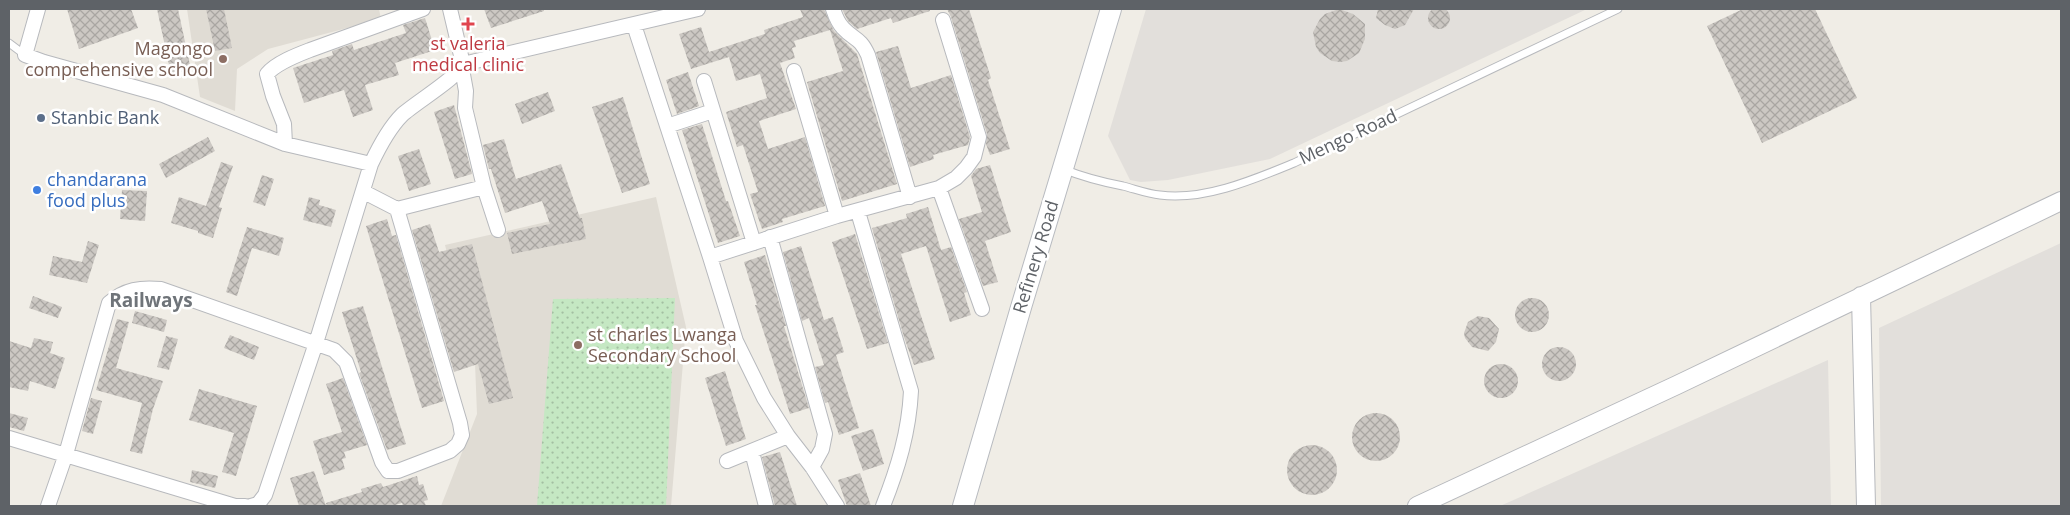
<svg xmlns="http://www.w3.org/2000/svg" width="2070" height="515" font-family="'Open Sans',sans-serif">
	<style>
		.industrial { fill: #e2dfdb }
		.education { fill: #e0dcd4 }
		.grass { fill: url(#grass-dots) }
		.building { fill: url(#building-cross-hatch) }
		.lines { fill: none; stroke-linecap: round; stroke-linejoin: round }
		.service-casing { stroke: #b7b9bd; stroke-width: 9 }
		.minor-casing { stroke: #b7b9bd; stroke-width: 16 }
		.tertiary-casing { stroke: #b7b9bd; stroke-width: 20 }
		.secondary-casing { stroke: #b8bbc0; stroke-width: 22 }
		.service { stroke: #fff; stroke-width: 7 }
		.minor { stroke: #fff; stroke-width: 14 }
		.tertiary { stroke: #fff; stroke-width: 18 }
		.secondary { stroke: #fff; stroke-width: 20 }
		.health-dot { fill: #e0444e; stroke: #fff; stroke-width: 2 }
		.education-dot { fill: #8d6e63; stroke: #fff; stroke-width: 2 }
		.service-dot { fill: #5c6f8a; stroke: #fff; stroke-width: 2 }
		.shop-dot { fill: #3f7fe0; stroke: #fff; stroke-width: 2 }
		.labels { text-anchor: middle; stroke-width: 5; stroke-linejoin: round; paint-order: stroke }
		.health-label { font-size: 18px; fill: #be3a42; stroke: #fff }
		.education-label { font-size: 18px; fill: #785e54; stroke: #fff; text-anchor: end }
		.service-label { font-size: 18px; fill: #4e5e75; stroke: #fff; text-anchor: start }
		.street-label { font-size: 18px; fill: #5e6267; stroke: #fff }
		.shop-label { font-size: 18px; fill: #366cbe; stroke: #fff; text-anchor: start }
		.neighbourhood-label { font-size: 19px; font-weight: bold; fill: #6f7479; stroke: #fff }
	</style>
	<defs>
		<pattern id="grass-dots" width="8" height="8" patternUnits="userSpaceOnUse" patternTransform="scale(1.25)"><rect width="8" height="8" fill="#c5e8c3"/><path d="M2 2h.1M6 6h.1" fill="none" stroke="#a3bfa2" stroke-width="1.8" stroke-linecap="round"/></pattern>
		<pattern id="building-cross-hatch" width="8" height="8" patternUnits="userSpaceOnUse" patternTransform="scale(1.25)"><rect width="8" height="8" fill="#ccc8c3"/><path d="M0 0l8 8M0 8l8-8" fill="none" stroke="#a9a6a2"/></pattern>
	</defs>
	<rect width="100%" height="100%" fill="#f0ede6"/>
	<path class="industrial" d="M1146,9H1587L1270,159L1168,180L1141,182L1130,180L1108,136Z
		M2061,243V506H1881L1879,328Z
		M1828,360L1831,506H1500Z"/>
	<path class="education" d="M187,9H379L381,19L268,49L237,69L235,111L200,97Z
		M656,197L686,327L671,506H441L477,414L475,363L445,245Z"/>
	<path class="grass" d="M675,298L666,506H537L553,299Z"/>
	<path class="building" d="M1428 18a11 11 0 1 1 22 0a11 11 0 1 1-22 0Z
		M67,9H131L138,28L79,49Z
		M157,9H178L191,70L171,74Z
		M206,9H224L232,48L215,51Z
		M484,9H544V11L491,28Z
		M800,9H824L834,31L857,54L897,184L842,201L807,82L843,71L830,30L794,41L796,47L792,48L795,58L780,63L796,109L759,121L768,149L805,137L825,206L782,219L783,222L762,229L750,194L758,192L743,145L737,147L726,112L767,98L760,74L736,81L729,57L691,69L679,34L701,27L709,52L765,34L764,30L803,17Z
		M842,9H929L930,11L893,23L891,18L857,29L848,21Z
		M947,9H969L991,78L988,80L1010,149L990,155L986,144L987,134L951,17Z
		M1339,9L1353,14L1365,24V39L1359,53L1347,61L1340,62L1332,61L1320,53L1316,47L1313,32L1320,19L1325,14Z
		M1378,9H1414L1405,25L1395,29L1385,25L1376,18Z
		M1743,9H1815L1857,98L1762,143L1707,26Z
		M425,18L435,50L395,63L399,75L365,85L373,110L353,117L344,90L304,103L293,68L333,55L332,51L352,44L354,50L406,33L403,25Z
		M898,46L911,88L951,75L970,137L968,145L933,155L934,159L910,167L876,52Z
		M688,72L699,106L677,114L666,80Z
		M548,92L555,111L522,124L515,104Z
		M623,97L650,184L622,193L592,107Z
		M454,105L472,174L455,179L434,112Z
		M702,124L726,201H728L740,236L718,243L682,130Z
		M208,137L215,151L166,178L159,164Z
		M504,139L516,179L561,164L580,218H582L586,239L512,254L507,233L550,224L542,201L505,213L491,169H489L483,145Z
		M419,149L431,184L409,191L398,156Z
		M221,162L233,166L219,207L222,208L213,238L198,233V231L171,223L179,197L206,206Z
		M990,165L1011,232L985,241L998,282L983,286L959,219L982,212L971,176L976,169Z
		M262,175L274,179L265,206L253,202Z
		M122,190L147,191L145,221L120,219Z
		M309,197L320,200L319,205L336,210L331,227L303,220Z
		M928,207L941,250L951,247L967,292L964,293L971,315L950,322L926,246L901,254L935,359L914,365L904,337L872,228L907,218L906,214Z
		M387,219L392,236L396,235L444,401L422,408L366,226Z
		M430,224L439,252L472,244L513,398L489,404L478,364L454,372L412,230Z
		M247,227L284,238L279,256L252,248L237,296L226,292Z
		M855,234L888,343L867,349L832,242Z
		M88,241L99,245L87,283L49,275L53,256L82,262Z
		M801,246L824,320L833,317L844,352L836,355L859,428L839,435L828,402L825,403L815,367L824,365L809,318L802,321L783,252Z
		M765,255L786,326H784L809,408L790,414L755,305H757L744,262Z
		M33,296L62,307L58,318L29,308Z
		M1515 315a17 17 0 1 1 34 0a17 17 0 1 1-34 0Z
		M363,306L406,444L387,450L359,373L361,372L342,312Z
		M135,311L167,320L164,332L132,323Z
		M1478,316L1489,318L1499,329L1496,342L1488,351L1472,347L1465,338L1464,333L1468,322Z
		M117,319L129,322L116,368L163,381L153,409L142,454L130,451L142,403L96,390Z
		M230,335L259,347L254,360L224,348Z
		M166,336L178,339L169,370L157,367Z
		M34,338L53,342L50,353L65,358L55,389L30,381L28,391L9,387V341L31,348Z
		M1542 364a17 17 0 1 1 34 0a17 17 0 1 1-34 0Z
		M1484 381a17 17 0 1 1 34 0a17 17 0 1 1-34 0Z
		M725,371L746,439L726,446L705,378Z
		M343,378L367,445L344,452L346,458L342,459L345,469L324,475L313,441L342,432L326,384Z
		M199,389L257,406L236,476L222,472L234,433L189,420Z
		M91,398L102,401L93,434L82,431Z
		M1352 437a24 24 0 1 1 48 0a24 24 0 1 1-48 0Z
		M9,413L28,418L24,431L9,427Z
		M873,429L884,464L863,471L851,436Z
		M1287 470a25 25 0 1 1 50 0a25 25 0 1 1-50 0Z
		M780,452L797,506H775L762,457Z
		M192,470L218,476L215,488L190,482Z
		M314,471L326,506H299L290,478Z
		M860,473L871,506H847L838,480Z
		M417,476L419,485L423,484L428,500L424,501L426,506H403L402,503L392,506H327L326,503L362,492L361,489L381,483L383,487Z"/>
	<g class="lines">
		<defs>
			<path id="service" d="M9,43L25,55
				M1063,169C1083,177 1102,182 1123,186C1135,189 1148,194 1160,195C1204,201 1255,179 1294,163L1618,9"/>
			<path id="minor" d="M38,9L25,55L44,62L163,95L285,144L371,164
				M450,9L463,64
				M833,9C835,15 838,23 843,28C854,40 860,37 868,55L910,197
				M634,25L710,257L736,341L764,398L788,436L812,467L837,506
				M462,69L466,91L465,108L484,187L498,230
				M794,71L837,216
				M704,81L754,243
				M667,126L713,111
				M285,144L284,124L273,96L267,74C276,63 297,55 310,50L423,9
				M939,188L982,309
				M397,209L484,187
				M858,212L911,391C909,432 898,468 883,506
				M770,237L825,434L822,449L812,467
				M710,257L837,216L939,188L956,178L966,168L974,157L979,137L943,20
				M9,438L235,506H245
				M752,452L766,506
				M727,461L788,436
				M48,506L66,454L109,303C125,289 141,287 161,289L334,350L346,362L382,462L388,471H398L450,451L458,444L462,435L460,423L397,209L364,192
				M251,506L258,504L265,495L316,343L371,164C379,147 389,128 402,115C415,103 460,76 463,64L698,9"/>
			<path id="tertiary" d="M1861,296L1866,506
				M1417,506L1677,385L2061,201"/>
			<path id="secondary" d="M963,506L1022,304L1111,9"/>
		</defs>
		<use href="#service" class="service-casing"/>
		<use href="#minor" class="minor-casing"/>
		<use href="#tertiary" class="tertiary-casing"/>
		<use href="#secondary" class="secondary-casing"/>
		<use href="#service" class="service"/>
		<use href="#minor" class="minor"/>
		<use href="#tertiary" class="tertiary"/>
		<use href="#secondary" class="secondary"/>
	</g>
	<path class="health-dot" d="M465.5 16.5h5v5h5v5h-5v5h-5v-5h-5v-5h5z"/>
	<g class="education-dot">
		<circle cx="223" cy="59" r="5"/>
		<circle cx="578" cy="345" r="5"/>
	</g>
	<circle class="service-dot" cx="41" cy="118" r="5"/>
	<circle class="shop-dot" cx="37" cy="190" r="5"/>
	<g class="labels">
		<g class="health-label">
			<text x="468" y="50">st valeria<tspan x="468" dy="21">medical clinic</tspan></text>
		</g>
		<g class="education-label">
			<text x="213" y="55">Magongo<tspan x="213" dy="21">comprehensive school</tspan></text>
			<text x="588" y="341" text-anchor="start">st charles Lwanga<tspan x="588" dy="21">Secondary School</tspan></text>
		</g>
		<g class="service-label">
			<text x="51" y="124">Stanbic Bank</text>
		</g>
		<g class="street-label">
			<text transform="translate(1348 137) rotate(-25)" y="6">Mengo Road</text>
			<text transform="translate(1036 257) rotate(-73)" y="6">Refinery Road</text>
		</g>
		<g class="shop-label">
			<text x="47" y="186">chandarana<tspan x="47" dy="21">food plus</tspan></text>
		</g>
		<g class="neighbourhood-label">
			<text x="151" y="307">Railways</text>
		</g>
	</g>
	<rect width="2070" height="515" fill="none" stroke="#5e6267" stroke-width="20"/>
</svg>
